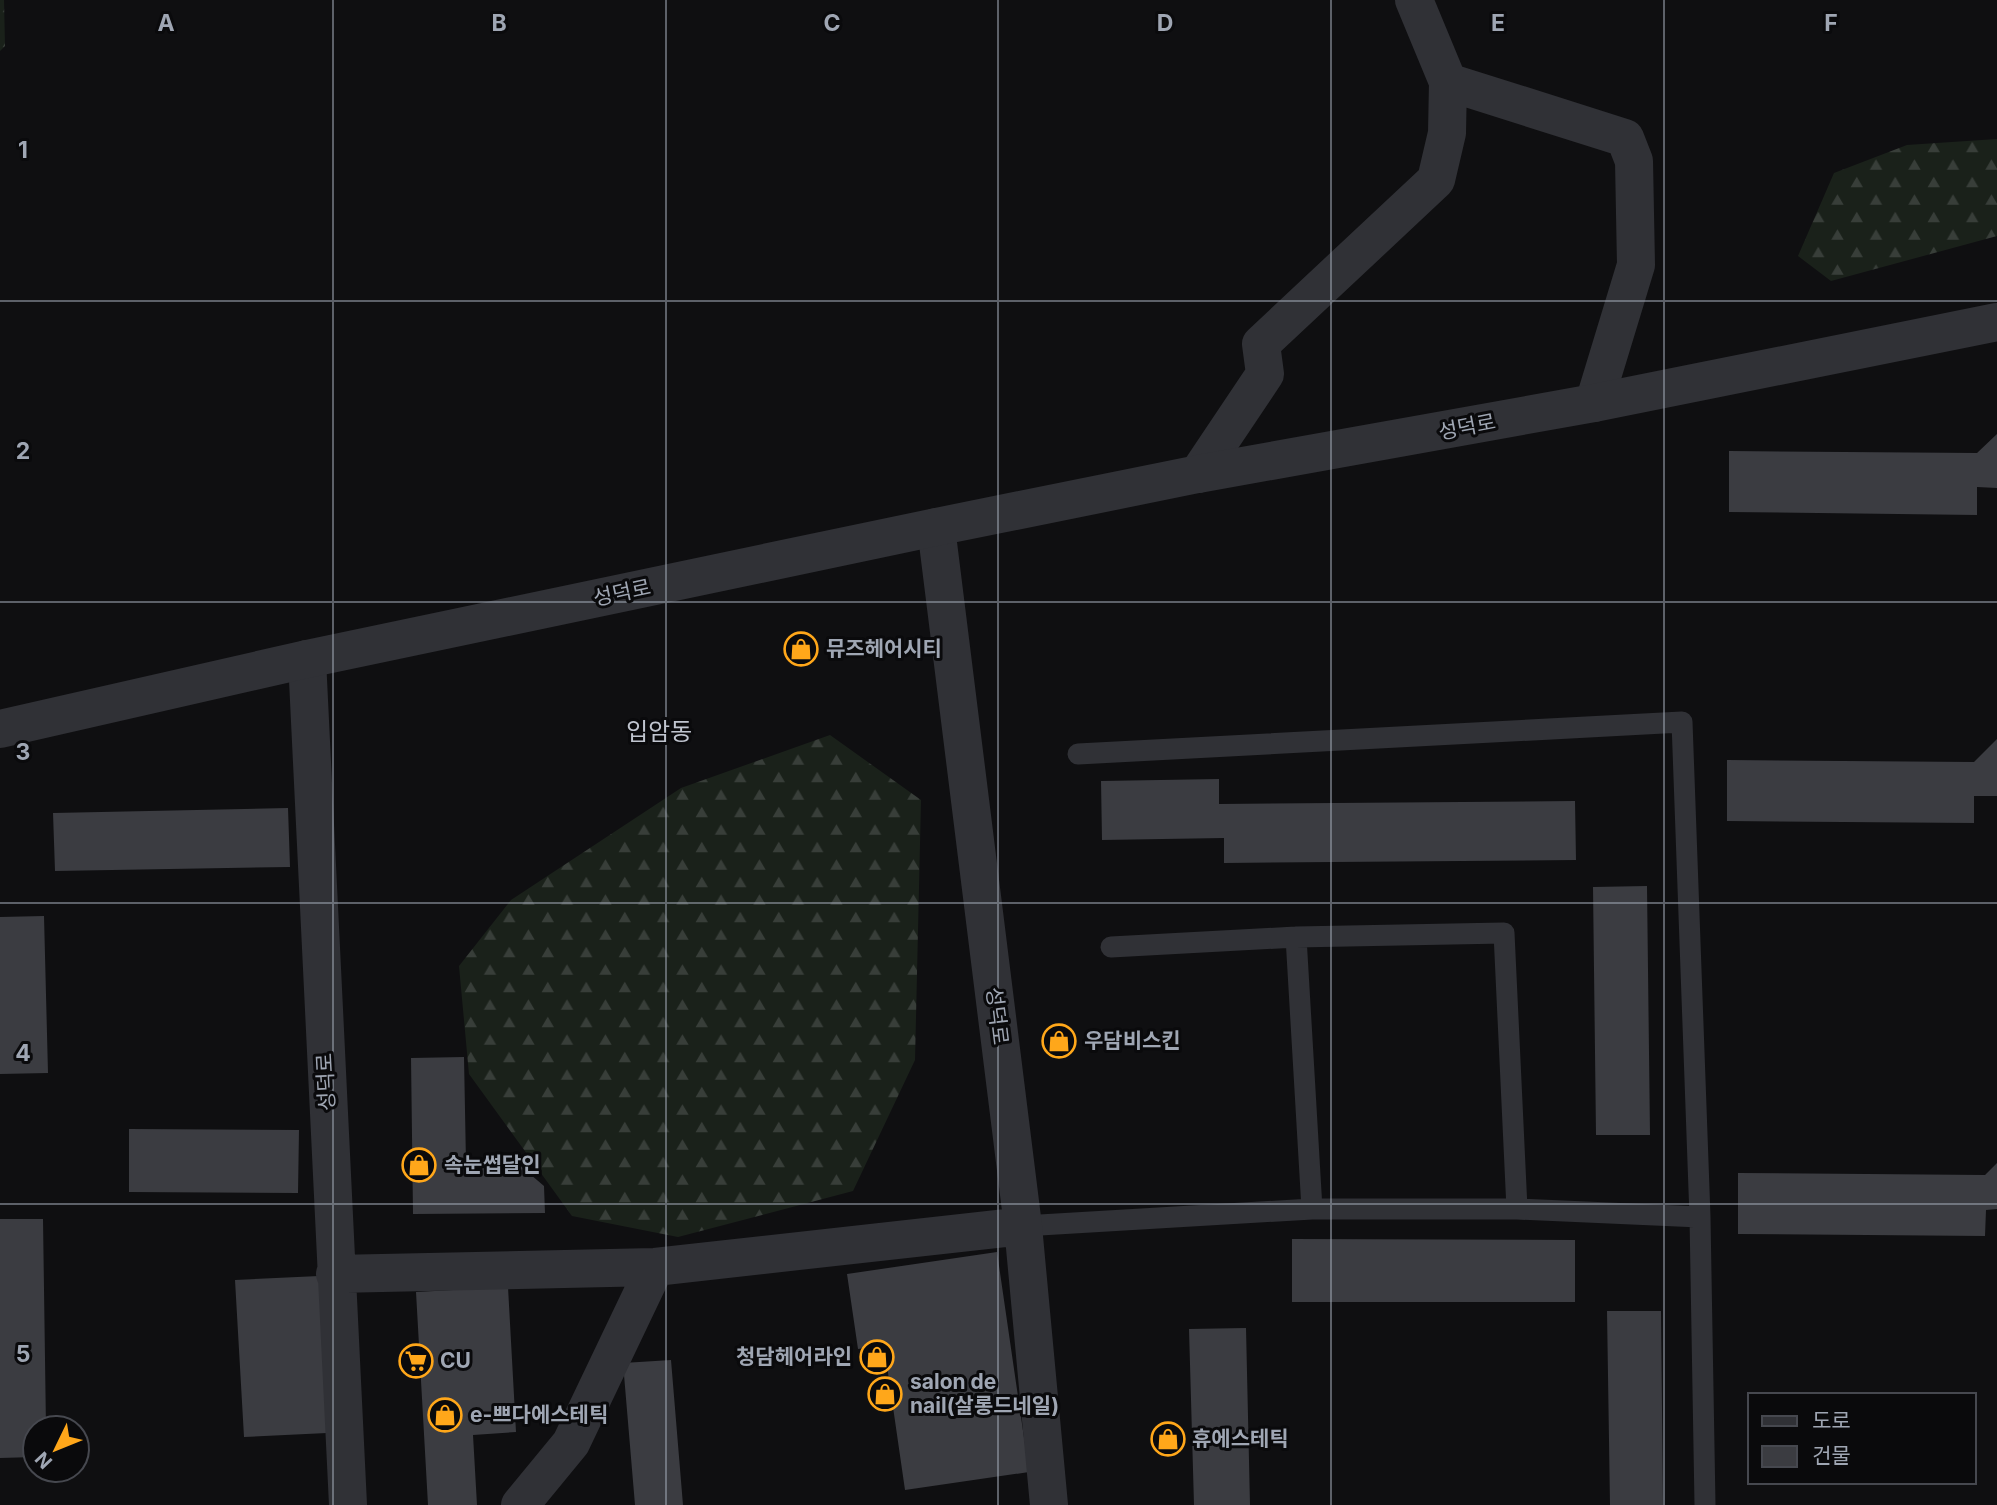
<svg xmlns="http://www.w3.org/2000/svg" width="1997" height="1505" font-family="Inter,'Noto Sans KR',sans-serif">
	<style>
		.forest { fill: url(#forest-firs) }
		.building { fill: #3b3c41 }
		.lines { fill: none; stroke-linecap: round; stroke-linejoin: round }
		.service { stroke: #303136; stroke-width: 21 }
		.minor { stroke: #303136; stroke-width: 38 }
		.tertiary { stroke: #303136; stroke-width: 38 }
		.grid { fill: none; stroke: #9fa6b3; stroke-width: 2; stroke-opacity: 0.55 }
		.labels { text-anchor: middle; stroke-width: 6; stroke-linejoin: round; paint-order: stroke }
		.street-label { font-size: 21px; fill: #9fa6b3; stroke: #0a0a0c }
		.poi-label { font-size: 21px; font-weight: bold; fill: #9fa6b3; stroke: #0a0a0c; text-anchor: start }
		.quarter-label { font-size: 24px; fill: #c0c5cf; stroke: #0a0a0c }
		.grid-label { font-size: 23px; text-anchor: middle; font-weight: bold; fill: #9fa6b3; stroke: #0a0a0c; stroke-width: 6; stroke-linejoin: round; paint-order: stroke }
	</style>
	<defs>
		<pattern id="forest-firs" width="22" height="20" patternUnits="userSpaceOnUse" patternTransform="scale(1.75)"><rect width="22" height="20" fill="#1a211a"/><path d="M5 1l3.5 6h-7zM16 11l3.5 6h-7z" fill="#383e39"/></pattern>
	</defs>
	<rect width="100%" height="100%" fill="#0f0f11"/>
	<path class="forest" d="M0,0H4L5,46L0,51Z
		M1997,139V236L1831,281L1798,256L1834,173L1907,145Z
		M830,735L921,800L915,1060L853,1191L678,1237L572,1216L469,1074L459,966L511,900L681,788Z"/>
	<path class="building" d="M1997,434V488L1977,487V515L1729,512V451L1977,453Z
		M1997,739V796H1974V823L1727,821V760L1974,762Z
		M1219,779V804L1575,801L1576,860L1224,863V838L1102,840L1101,781Z
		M288,808L290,867L55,871L53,813Z
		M1647,886L1650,1135H1596L1593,887Z
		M44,916L48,1073L0,1074V917Z
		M464,1057L466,1163H517L544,1186L545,1213L413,1214L411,1058Z
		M129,1129L299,1130L298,1193L129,1192Z
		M1997,1163V1209L1986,1210L1985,1236L1738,1234V1173L1985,1175Z
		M0,1219H43L46,1428H35V1457L0,1458Z
		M1292,1239L1575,1240V1302H1292Z
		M997,1252L1029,1472L905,1490L884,1345L858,1349L847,1274Z
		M319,1276L327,1433L244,1437L235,1280Z
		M508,1287L516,1432L473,1435L477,1505H428L416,1292Z
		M1607,1311H1661L1663,1505H1610Z
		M1246,1328L1250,1505H1194L1189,1329Z
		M671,1360L683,1505H635L623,1363Z"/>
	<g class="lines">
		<path class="service" d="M1296,937L1312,1209
			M1111,947L1296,937L1504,933L1517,1209
			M1700,1217L1705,1505
			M1023,1226L1312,1209H1517L1700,1217L1682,722L1078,754"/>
		<path class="minor" d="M1448,82L1625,138L1634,161L1636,265L1594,403
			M1198,474L1265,374L1261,344L1436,180L1447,133L1448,82L1414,0
			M936,527L1023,1226L1049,1505
			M307,659L348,1505
			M335,1274L655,1267L1023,1226
			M520,1505L571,1443L655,1267"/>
		<path class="tertiary" d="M0,729L307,659L936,527L1198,474L1594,403L1997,322"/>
	</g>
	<path class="grid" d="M333,0V1505M666,0V1505M998,0V1505M1331,0V1505M1664,0V1505M0,301H1997M0,602H1997M0,903H1997M0,1204H1997"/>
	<defs>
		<symbol id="shop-ring" viewBox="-11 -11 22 22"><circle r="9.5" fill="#0a0a0c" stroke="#ffa71a" stroke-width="1.5"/><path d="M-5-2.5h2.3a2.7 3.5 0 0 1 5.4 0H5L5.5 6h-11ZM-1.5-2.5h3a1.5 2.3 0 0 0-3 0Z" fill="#ffa71a"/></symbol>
		<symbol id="supermarket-ring" viewBox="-11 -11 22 22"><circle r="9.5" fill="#0a0a0c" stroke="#ffa71a" stroke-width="1.5"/><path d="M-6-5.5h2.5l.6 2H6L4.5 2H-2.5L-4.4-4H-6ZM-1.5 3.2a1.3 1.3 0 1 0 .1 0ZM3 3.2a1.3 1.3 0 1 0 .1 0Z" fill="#ffa71a"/></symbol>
	</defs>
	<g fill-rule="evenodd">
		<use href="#shop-ring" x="782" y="630" width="38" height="38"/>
		<use href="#shop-ring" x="1040" y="1022" width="38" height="38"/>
		<use href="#shop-ring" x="400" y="1146" width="38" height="38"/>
		<use href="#shop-ring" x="858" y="1338" width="38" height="38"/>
		<use href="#supermarket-ring" x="397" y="1342" width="38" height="38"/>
		<use href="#shop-ring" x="866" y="1375" width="38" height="38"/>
		<use href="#shop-ring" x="426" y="1396" width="38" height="38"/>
		<use href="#shop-ring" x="1149" y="1420" width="38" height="38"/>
	</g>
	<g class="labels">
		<g class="street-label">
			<text transform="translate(1467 427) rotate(-11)" y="7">성덕로</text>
			<text transform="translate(622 593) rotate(-12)" y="7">성덕로</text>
			<text transform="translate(997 1016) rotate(83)" y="7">성덕로</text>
			<text transform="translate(326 1082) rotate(-93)" y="7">성덕로</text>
		</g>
		<g class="poi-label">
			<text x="826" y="656">뮤즈헤어시티</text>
			<text x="1084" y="1048">우담비스킨</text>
			<text x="444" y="1172">속눈썹달인</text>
			<text x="852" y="1364" text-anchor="end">청담헤어라인</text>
			<text x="440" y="1368">CU</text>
			<text x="910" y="1389">salon de<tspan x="910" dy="24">nail(살롱드네일)</tspan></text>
			<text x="470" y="1422">e-쁘다에스테틱</text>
			<text x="1192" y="1446">휴에스테틱</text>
		</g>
		<g class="quarter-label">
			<text x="659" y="740">입암동</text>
		</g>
	</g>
	<g class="grid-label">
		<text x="166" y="31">A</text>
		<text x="499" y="31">B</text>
		<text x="832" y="31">C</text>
		<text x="1165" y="31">D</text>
		<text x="1498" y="31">E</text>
		<text x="1831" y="31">F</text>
		<text x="23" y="158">1</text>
		<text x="23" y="459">2</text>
		<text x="23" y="760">3</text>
		<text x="23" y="1061">4</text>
		<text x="23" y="1362">5</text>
	</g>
	<rect x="1748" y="1393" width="228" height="91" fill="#0a0a0c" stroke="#46484f" stroke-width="2"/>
	<rect x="1762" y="1416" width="35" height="10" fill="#303136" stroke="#46484f" stroke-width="2"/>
	<text x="1812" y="1428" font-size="21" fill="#9fa6b3">도로</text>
	<rect x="1762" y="1446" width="35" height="21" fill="#3b3c41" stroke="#46484f" stroke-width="2"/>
	<text x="1812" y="1463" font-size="21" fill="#9fa6b3">건물</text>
	<g transform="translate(56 1449) rotate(227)"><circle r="33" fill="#0a0a0c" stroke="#46484f" stroke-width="2"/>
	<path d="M0-5L12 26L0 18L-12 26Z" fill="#ffa71a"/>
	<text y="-10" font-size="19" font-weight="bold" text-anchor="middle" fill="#9fa6b3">N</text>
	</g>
</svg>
